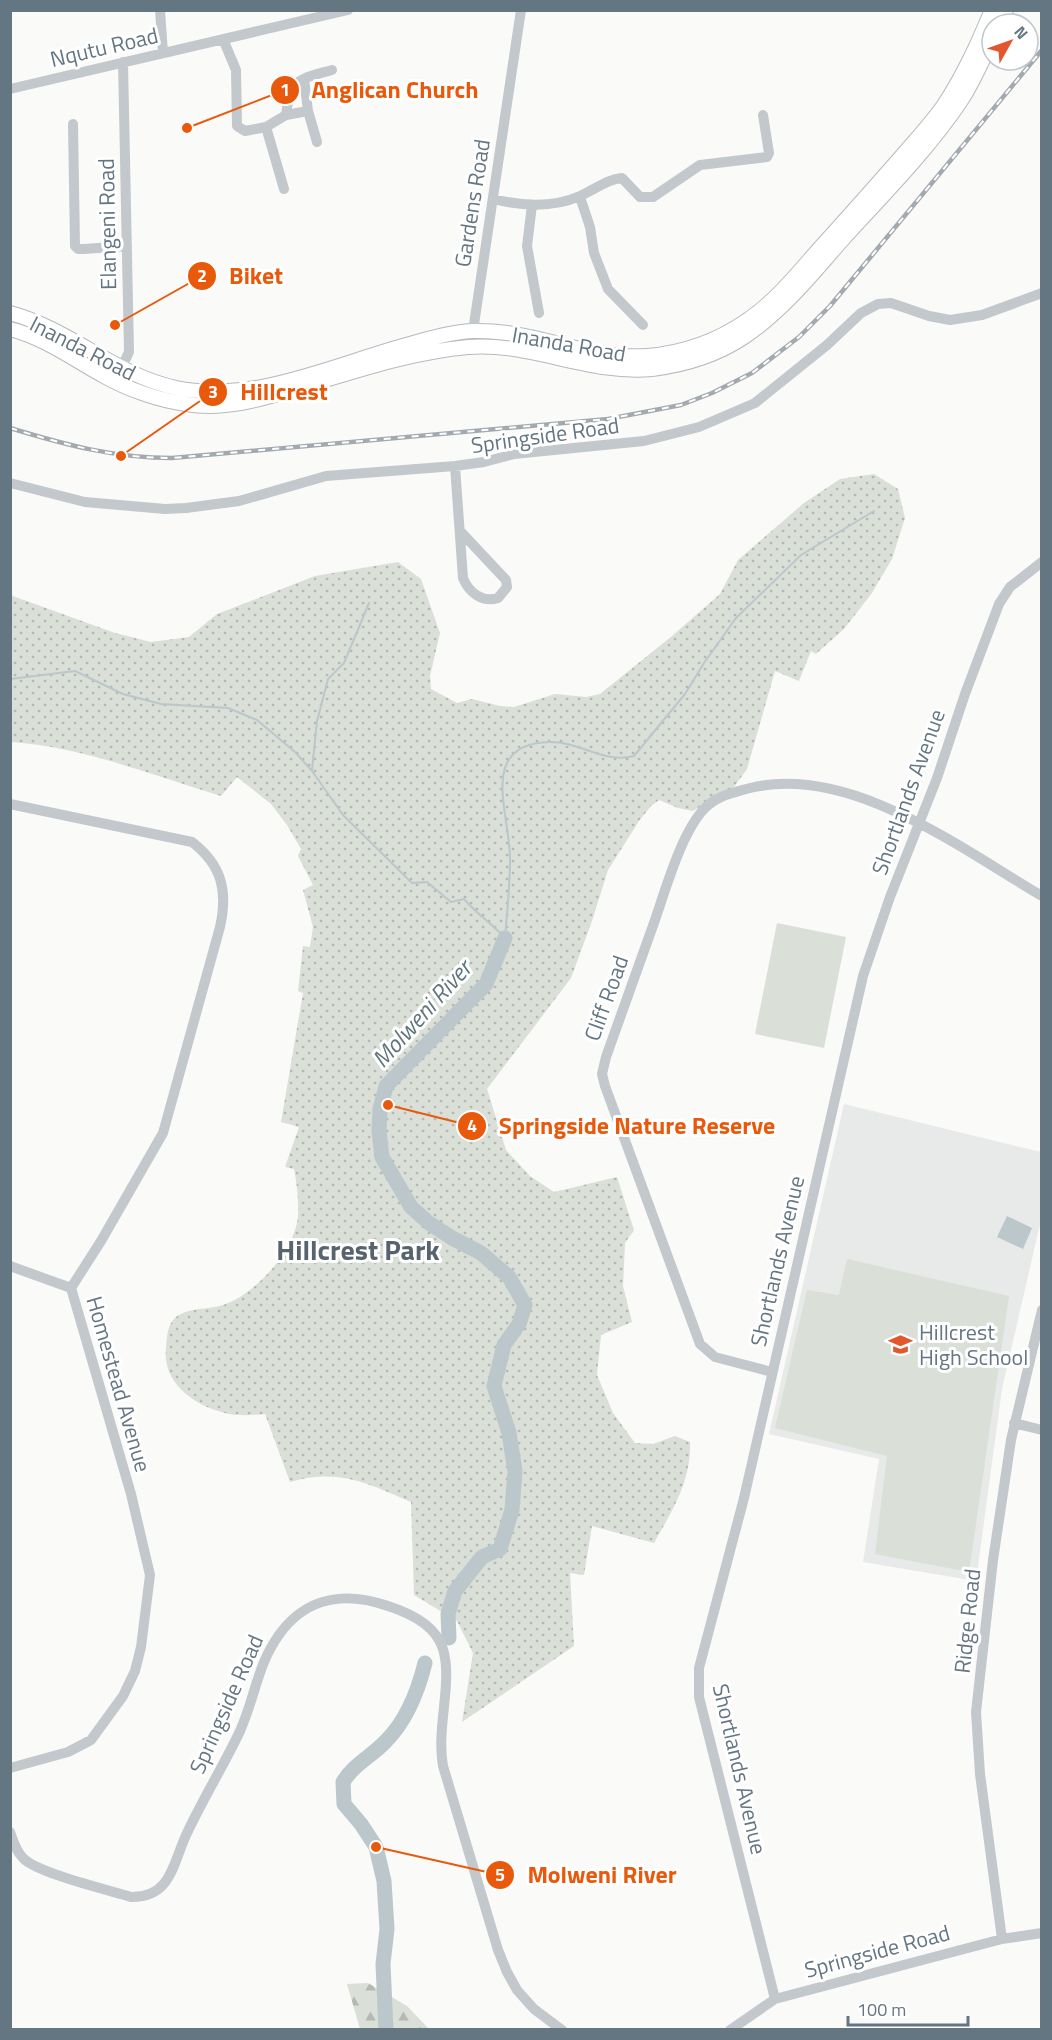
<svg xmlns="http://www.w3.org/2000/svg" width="1052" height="2040" font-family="'Titillium Web',sans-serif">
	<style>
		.built { fill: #e8e9e9 }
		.forest { fill: url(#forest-firs) }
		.park { fill: url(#park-dots) }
		.garden { fill: #dadfd7 }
		.water { fill: #bbc7cb }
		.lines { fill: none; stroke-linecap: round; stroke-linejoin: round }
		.stream { stroke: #bbc7cb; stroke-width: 2 }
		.river { stroke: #bbc7cb; stroke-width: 15 }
		.major-casing { stroke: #b5babe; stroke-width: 16 }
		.minor { stroke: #c3c8cc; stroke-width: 10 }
		.major { stroke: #fff; stroke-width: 14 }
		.rail-casing { stroke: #a2aab0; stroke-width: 4.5 }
		.rail { stroke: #fff; stroke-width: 2; stroke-dasharray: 7; stroke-linecap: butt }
		.labels { text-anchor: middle; stroke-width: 6; stroke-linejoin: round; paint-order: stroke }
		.street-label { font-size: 22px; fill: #657683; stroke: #fff }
		.poi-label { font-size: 22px; fill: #657683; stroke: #fff; text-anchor: start }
		.water-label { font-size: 24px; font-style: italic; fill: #60757c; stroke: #fff }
		.district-label { font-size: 28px; font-weight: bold; fill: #57646e; stroke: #fff }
		.leader { fill: none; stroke: #e8590c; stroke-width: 2 }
		.callout-dot { fill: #e8590c; stroke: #fff; stroke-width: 2 }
		.mark-label { font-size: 18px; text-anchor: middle; font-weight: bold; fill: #fff }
		.callout-label { font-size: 24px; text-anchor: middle; font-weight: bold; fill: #e8590c; stroke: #fff; stroke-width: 6; stroke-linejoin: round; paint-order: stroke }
	</style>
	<defs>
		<pattern id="forest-firs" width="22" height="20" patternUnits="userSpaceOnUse" patternTransform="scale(1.5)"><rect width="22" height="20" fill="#dadfd7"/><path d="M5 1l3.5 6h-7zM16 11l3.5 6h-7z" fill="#b4b9b4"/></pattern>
		<pattern id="park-dots" width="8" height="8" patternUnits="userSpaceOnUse" patternTransform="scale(1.5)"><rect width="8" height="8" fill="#dadfd7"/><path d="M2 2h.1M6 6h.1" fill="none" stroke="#b4b9b4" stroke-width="1.8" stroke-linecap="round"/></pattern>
	</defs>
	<rect width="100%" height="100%" fill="#fafaf8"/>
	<path class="built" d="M844,1104L1041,1152V1220L1002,1389L976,1581L863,1562L879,1459L769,1434Z"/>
	<path class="forest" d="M368,1983L407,2006L429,2029H360L347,1984Z"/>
	<path class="park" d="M874,474L898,489L905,518L892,559L872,593L844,629L816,654L811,651L799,681L775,671L747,769L734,787L693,811L678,808L659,800L651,806L639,821L608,870L592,921L571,978L487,1089L506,1150L530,1176L554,1192L617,1177L634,1230L625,1243L623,1286L632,1322L601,1335L597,1375L613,1413L635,1443L653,1444L675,1436L690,1442C691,1482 673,1509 654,1543L592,1526L584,1575L570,1573L574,1646L462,1722L473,1653L457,1621L414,1595L411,1502C367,1483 339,1468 290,1482L265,1414C253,1415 240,1416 229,1414C196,1407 162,1384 166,1348C167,1338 167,1325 175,1318C187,1307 209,1310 223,1305C254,1295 290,1255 297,1223C300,1210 297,1183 294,1169L285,1167L299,1127L281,1122L303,993L298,991L303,946L310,947L313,927L303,890L313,885L298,856L301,849L287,825L271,804L237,777L221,796C151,775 84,747 11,742L10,595L115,633L151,642L189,637L217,614L315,576L398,562L421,579L440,633L430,676L431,689L457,703L472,699L500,706L514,707L555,694L586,697L600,694L672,636L720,594L738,560L804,503L840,479Z"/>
	<path class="garden" d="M777,923L846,937L824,1048L755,1034Z
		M847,1259L1009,1296L969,1572L875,1554L887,1456L775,1428L807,1290L839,1295Z"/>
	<path class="water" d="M1007,1216L1032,1228L1023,1249L997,1237Z"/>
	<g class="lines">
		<path class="stream" d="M10,679L75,671L123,694L161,704L228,708L257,720L295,752L312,771L343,815L412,883L427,882L451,902L464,899C477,914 492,924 505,938
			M312,770L317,721L328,679L344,663L369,603
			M505,938C507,912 510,886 510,860C511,816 476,744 549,742C579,741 604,764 634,756L685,694L704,663L736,618L801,555L874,511"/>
		<path class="river" d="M449,1638L448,1614L455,1591L482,1557L500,1549L512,1510L515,1471L509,1433L494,1386L504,1345L519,1324L525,1305L509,1277L481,1253L452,1238L429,1223L411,1207L382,1157L379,1131L380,1109L386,1086L486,984L505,938
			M386,2030L383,1964L387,1929L384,1881L376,1847L361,1824L344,1804L343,1782C355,1763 371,1757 386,1741C406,1721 418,1691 425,1663"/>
		<defs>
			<path id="major" d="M999,24L1006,10
				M10,313C70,329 115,375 176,388C254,404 335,364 410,344C431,338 452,332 473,331C533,329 588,360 647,356C682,353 717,341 746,321C778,300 803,266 829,238C855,209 881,180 907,150C920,135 933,121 944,105C964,75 978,43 992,10
				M10,329C45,338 73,359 104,376C127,389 158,400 186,404C227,411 265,398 305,386C359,370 412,352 468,347C531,342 589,375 652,369C684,365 717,355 744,337C783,311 813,273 843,239C883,195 927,151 960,102C973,83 982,61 992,40"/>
		</defs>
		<use href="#major" class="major-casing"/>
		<path class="minor" d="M160,10L163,53
			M223,39L236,70L237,126L245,131L266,127L284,189
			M304,79L308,111L317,142
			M10,89L348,10
			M286,115C287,108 288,98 290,91C297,77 319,74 332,70
			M73,124L75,246L78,249H84L127,246
			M266,127L286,115L308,111
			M580,197L590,227L594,253L608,289L643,325
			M493,199C521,206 553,208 580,196C594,190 607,179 622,178L640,197H653L700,165L767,157L769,153L763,115
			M532,205L527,246L539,313
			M473,331L521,10
			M115,381L129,352L123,62
			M455,466L463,578C469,593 483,603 498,598L507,587L506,580L460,531
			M10,483L85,502L165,509L186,508L239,501L326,476L455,466L484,462L514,454L644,441L699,427L755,403L827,345L861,313L878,304L891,303L929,316L950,320L982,315L1042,293
			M10,804L192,842C222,865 228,891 220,927L163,1133L101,1241L71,1288L131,1494L150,1575L141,1647L135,1671L123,1696L91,1740L68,1752L10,1768
			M10,1266L71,1288
			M772,1372L715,1357L700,1344L605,1086L602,1074L606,1057C622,1011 639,966 655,920C666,888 682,831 705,808C718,795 733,793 750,788C850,764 960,848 1042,896
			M1014,1423L1042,1430
			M10,1832C13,1841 16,1851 23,1858C37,1873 108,1890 131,1897C173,1898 173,1860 188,1831C204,1797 224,1765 240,1731C250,1709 255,1684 264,1662C288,1606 330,1586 388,1606C410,1613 436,1626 443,1649C453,1682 436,1728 443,1766L498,1950L507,1972L517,1990L534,2009L562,2030
			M1002,1939L980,1774L976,1712L993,1560L1011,1440L1042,1310
			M775,1999L699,1697V1668L744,1498L863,976L890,897L937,778L965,694L999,604L1010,587L1042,562
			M730,2030L775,1999L1002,1939L1042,1933"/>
		<use href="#major" class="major"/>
		<defs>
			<path id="rail" d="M10,428C66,445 114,458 172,458L608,419L681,405L712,393L752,373L799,337L830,306L1042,50"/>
		</defs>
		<use href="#rail" class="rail-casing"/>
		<use href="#rail" class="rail"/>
	</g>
	<defs>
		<symbol id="school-bare" viewBox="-9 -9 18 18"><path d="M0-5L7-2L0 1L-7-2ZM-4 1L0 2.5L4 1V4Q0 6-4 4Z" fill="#e4572e" stroke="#fff" stroke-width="2.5" paint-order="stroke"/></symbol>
	</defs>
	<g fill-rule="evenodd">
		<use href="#school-bare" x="884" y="1328" width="33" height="33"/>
	</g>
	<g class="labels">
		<g class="street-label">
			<text transform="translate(104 47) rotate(-13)" y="8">Nqutu Road</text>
			<text transform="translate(472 203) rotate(-81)" y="8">Gardens Road</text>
			<text transform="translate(107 224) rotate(-91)" y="8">Elangeni Road</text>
			<text transform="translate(569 344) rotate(10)" y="8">Inanda Road</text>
			<text transform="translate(83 348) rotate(27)" y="8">Inanda Road</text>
			<text transform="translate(545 435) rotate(-8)" y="8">Springside Road</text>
			<text transform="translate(908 792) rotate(-70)" y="8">Shortlands Avenue</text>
			<text transform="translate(606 998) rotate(-70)" y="8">Cliff Road</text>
			<text transform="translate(777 1261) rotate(-77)" y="8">Shortlands Avenue</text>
			<text transform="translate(119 1384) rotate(74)" y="8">Homestead Avenue</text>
			<text transform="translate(967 1621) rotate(-84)" y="8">Ridge Road</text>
			<text transform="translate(226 1704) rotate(-66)" y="8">Springside Road</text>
			<text transform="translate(740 1769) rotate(77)" y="8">Shortlands Avenue</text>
			<text transform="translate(877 1951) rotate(-15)" y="8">Springside Road</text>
		</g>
		<g class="poi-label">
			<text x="919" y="1340">Hillcrest<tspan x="919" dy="25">High School</tspan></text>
		</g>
		<g class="water-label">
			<text transform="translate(422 1014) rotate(-48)" y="8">Molweni River</text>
		</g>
		<g class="district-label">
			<text x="358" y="1260">Hillcrest Park</text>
		</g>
	</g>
	<path class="leader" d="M187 128L285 90M115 325L202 276M121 456L213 392M388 1105L472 1126M376 1847L500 1875"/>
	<g class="callout-dot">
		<circle cx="187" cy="128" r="6"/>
		<circle cx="115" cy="325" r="6"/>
		<circle cx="121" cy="456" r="6"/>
		<circle cx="388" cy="1105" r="6"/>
		<circle cx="376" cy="1847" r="6"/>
		<circle cx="285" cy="90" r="15"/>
		<circle cx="202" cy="276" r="15"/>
		<circle cx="213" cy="392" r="15"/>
		<circle cx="472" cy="1126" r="15"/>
		<circle cx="500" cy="1875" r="15"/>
	</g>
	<g class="mark-label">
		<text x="285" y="96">1</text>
		<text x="202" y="282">2</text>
		<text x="213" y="398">3</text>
		<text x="472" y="1132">4</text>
		<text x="500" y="1881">5</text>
	</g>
	<g class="callout-label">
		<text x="395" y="98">Anglican Church</text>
		<text x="256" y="284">Biket</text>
		<text x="284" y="400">Hillcrest</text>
		<text x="637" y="1134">Springside Nature Reserve</text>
		<text x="602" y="1883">Molweni River</text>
	</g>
	<rect width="1052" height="2040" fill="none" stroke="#657683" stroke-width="24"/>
	<g transform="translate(1010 42) rotate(50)"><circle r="28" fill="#ffffff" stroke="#c1c8cd" stroke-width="1.5"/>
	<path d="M0-4.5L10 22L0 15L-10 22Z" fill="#e4572e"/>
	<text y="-9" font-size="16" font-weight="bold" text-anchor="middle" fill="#657683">N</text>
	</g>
	<path d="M848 2016v9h120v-9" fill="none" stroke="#657683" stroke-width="3"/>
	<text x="857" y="2016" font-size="18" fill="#657683" stroke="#ffffff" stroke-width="4.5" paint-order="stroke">100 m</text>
</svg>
